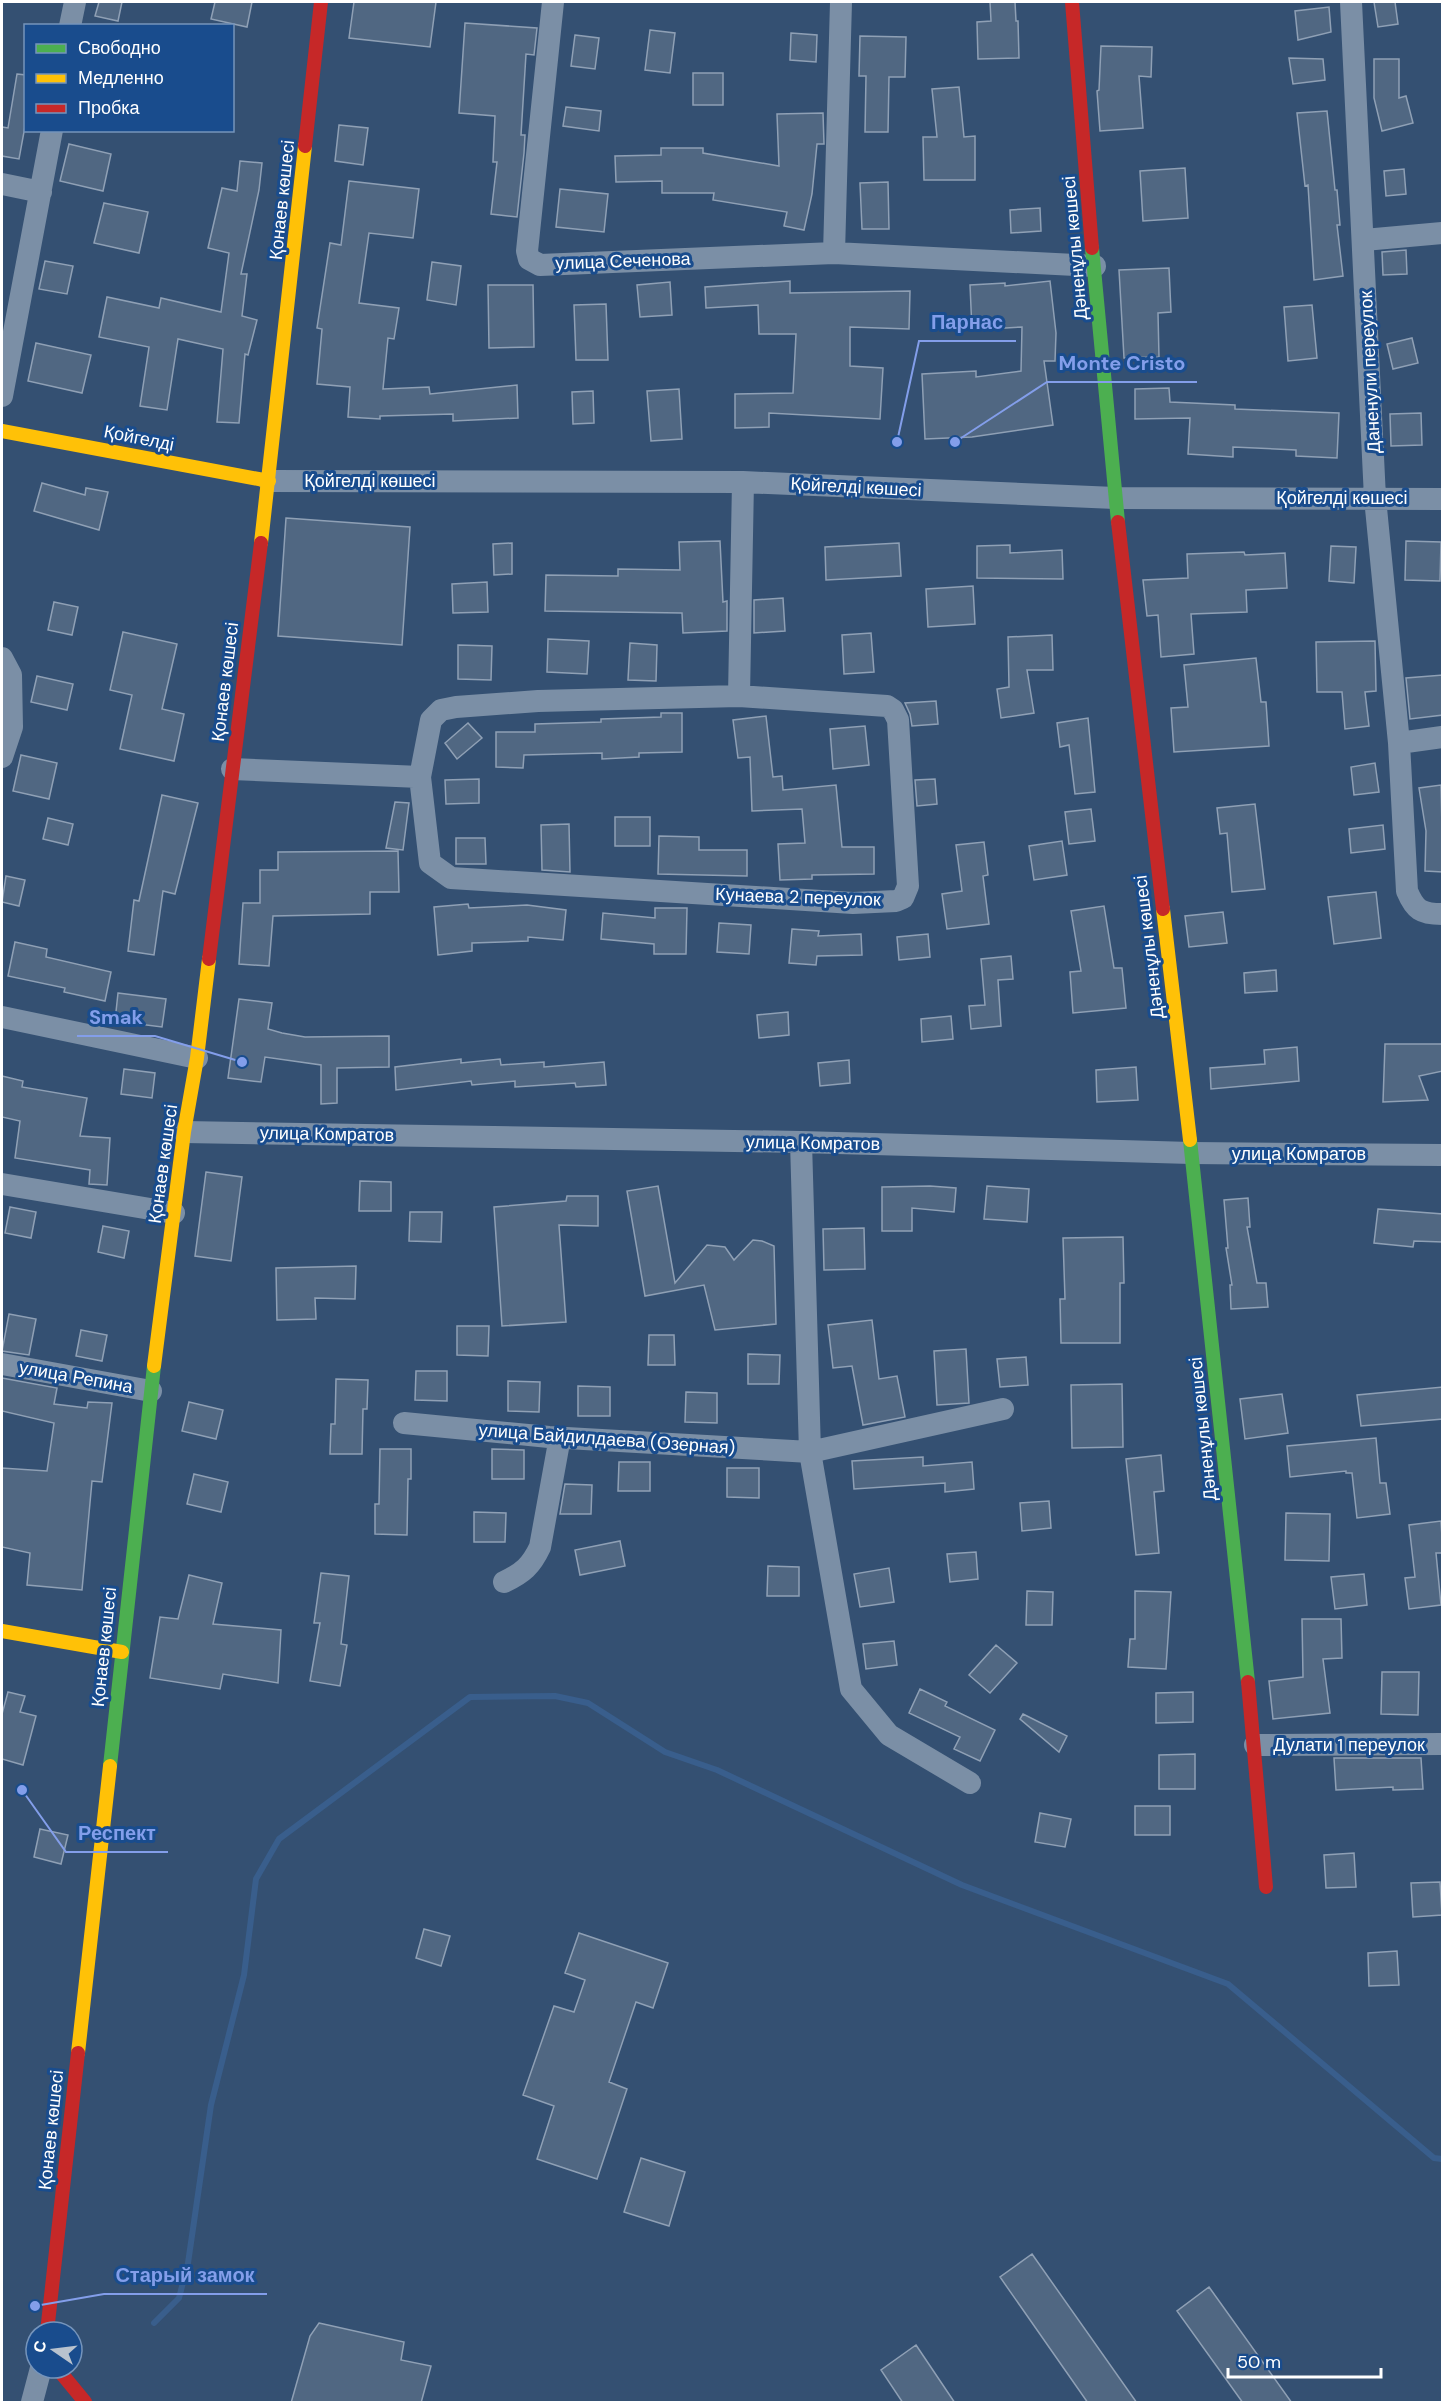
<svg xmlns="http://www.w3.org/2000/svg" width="1444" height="2404" font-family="'DM Sans',sans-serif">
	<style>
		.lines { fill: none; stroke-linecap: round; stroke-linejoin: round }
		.stream { stroke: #395e8c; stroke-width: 6 }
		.building { fill: #506782; stroke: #8fa0b5; stroke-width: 1.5 }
		.street { stroke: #7b8fa6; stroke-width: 22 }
		.fast { stroke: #4caf50; stroke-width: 14 }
		.slow { stroke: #ffc107; stroke-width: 14 }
		.jam { stroke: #c62828; stroke-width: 14 }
		.labels { text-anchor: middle; stroke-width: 6; stroke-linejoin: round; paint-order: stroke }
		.street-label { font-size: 18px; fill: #fff; stroke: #194c8d }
		.leader { fill: none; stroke: #839eea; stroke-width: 2 }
		.callout-dot { fill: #839eea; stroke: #194c8d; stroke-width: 2 }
		.callout-label { font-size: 20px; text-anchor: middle; font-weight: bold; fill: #839eea; stroke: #194c8d; stroke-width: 6; stroke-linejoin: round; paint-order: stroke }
	</style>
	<rect width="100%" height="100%" fill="#345072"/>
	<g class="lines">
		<path class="stream" d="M154,2323L179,2298L188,2263L211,2105L244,1975L256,1879L279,1839L470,1697L555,1696L588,1703L665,1752L717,1770L962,1885L1228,1984L1434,2158L1442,2159"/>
	</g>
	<path class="building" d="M99,2H122L118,21L95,16Z
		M215,2H252L247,27L211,19Z
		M354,2H436L430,47L349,38Z
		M990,2H1015L1016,21H1018L1019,58L978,59L977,22L991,21Z
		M1374,2H1395L1398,24L1378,27Z
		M1329,7L1331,32L1298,40L1295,11Z
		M465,23L537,28L534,55L526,54L521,135H525L524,153L517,217L491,214L497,162H493L495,116L459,113Z
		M650,30L675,33L670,73L645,70Z
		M791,33L817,35L816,62L790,60Z
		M575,35L599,38L595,69L571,66Z
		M860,36L906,37L905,77H889L888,132H865L866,76H859Z
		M1101,46L1152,47L1151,77L1139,76L1143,128L1100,131L1097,91L1099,90Z
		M1289,58L1323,59L1325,80L1293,84Z
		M1374,59H1399V98L1406,96L1413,123L1382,131L1374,98Z
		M693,73H723V105H693Z
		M17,74L26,75V121L19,159L2,156V127L8,128Z
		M959,87L964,137L975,136V180H924L923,137H937L932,89Z
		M566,107L601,111L599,131L563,126Z
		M1327,111L1335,190H1337L1340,225H1337L1343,276L1314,280L1308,185L1305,186L1297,113Z
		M823,113L824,144H817L812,194L804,230L784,226L787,212L713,200L714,193H662V181L616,182L615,156L661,155V148H703V153L779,166L777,114Z
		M339,125L368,128L363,165L335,161Z
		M69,144L111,154L103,191L60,181Z
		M240,161L262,163L259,190L241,274H247L242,316L257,320L248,355L245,354L239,423L217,422L223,349L178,339L167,410L140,406L149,347L99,337L107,297L159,308L161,298L221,312L229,253L208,248L222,188L237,191Z
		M1185,168L1188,218L1143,221L1140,171Z
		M1404,169L1406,194L1386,196L1384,171Z
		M349,181L419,189L413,238L369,233L359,303L399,308L394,339L388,338L383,389L429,387L430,394L517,385L518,418L453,421V414L380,416V419L348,417L350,387L317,384L322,329L317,328L330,243L341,245Z
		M888,182L889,229H862L860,183Z
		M560,189L608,194L604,232L556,227Z
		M104,203L148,212L139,253L94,243Z
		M1040,208L1041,231L1011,233L1010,210Z
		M1406,250L1407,274L1383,275L1382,252Z
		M45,261L73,266L67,294L39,289Z
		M432,262L461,266L456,305L427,300Z
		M1169,268L1171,312L1158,313L1159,357L1124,358L1119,270Z
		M790,281V293L910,291L909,329L850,327V366L883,368L880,419L769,413V427L735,428V394L793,393L796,334H759L758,305L706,308L705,287Z
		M1050,281L1056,333L1055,361H1044L1053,425L972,437L925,439L922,374L976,371V377L1021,371L1022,327L972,330L970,285L1005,283V286Z
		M670,282L672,315L640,317L637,285Z
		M488,285H533L534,347L489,348Z
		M606,304L608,360H576L574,305Z
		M1312,305L1317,358L1288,361L1284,307Z
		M1412,338L1418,363L1393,369L1387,344Z
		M36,343L91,355L82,393L28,381Z
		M1169,388L1170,402L1235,405V409L1339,413L1337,458L1296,456V450L1233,447V457L1188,454L1190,418L1135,419V389Z
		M679,389L682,439L651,441L647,391Z
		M593,391L594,423L573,424L572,392Z
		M1421,413L1422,445L1391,446L1390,414Z
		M42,483L85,495L86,488L108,492L99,530L34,511Z
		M286,518L410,527L402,645L278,636Z
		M720,541L723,602L727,601V631L683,633L682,613L545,611L546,575L618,576V569L680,570L679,542Z
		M1406,541L1441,542L1440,581L1405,580Z
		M512,543V574L494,575L493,544Z
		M899,543L901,576L826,580L825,547Z
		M1010,545V553L1062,550L1063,579L977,578V546Z
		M1331,546L1356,547L1354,583L1329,581Z
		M1244,552L1245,555L1285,553L1287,588L1246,590L1247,612L1191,614L1194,654L1161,657L1158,615L1147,616L1143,580L1188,578L1187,554Z
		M487,582L488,612L453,613L452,584Z
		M973,586L975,624L928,627L926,589Z
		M783,598L785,631L754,633V600Z
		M54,602L78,607L72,635L48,630Z
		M123,632L177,644L162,709L184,714L174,761L120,749L132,695L110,690Z
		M871,633L874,672L844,674L842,635Z
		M1052,635L1053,670H1027L1034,713L1001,718L997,689L1009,687L1008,637Z
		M548,639L589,641L587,674L547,672Z
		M1375,641L1376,691L1365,692L1369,726L1345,729L1342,692H1317L1316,642Z
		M630,643L657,645L656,681L628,680Z
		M458,645L492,646L491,680L458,679Z
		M1256,658L1261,702H1266L1269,746L1174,752L1171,708L1188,707L1184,665Z
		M1443,675V715L1410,719L1406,678Z
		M37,676L73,684L67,710L31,702Z
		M936,701L938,724L912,726L910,714L905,703Z
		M661,713H682V752L639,753V757L602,759V753L524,755L523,768L496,767V732H535V724L601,722V719L661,717Z
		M766,716L773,777L782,776L783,790L836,785L842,847H874V874L812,875V879L780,880L778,844L805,843L802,809L752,811L750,757L738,758L733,720Z
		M1088,718L1095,792L1075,794L1069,745L1060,747L1057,723Z
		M468,723L482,738L457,759L445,743Z
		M865,726L869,765L833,769L830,729Z
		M21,755L57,763L49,799L13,791Z
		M1375,763L1379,792L1354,795L1351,767Z
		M479,779V803L446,804L445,780Z
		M935,779L937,804L917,806L915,780Z
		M1441,785L1443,872L1425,871L1426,831L1419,788Z
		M162,795L198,803L175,894L163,891L154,955L128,951L134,900L139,901Z
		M395,802L409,803L403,850L386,848Z
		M1255,804L1265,889L1232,892L1227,833L1220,834L1217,808Z
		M1091,809L1095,841L1069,844L1065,812Z
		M615,817H650V846H615Z
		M48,818L73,824L68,845L43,839Z
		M569,824L570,872L542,870L541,825Z
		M1383,825L1385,849L1351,853L1349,829Z
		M659,836L699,837V850H747V876L658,874Z
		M456,838H485L486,864H456Z
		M1062,841L1067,875L1034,880L1029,846Z
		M984,842L988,875L983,876L989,924L947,929L942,894L962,891L956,845Z
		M398,851L399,892H370V914L273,916L269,966L239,964L243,903H260V870H278V852Z
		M6,876L25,880L19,906L2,902Z
		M1376,892L1381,938L1334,944L1328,897Z
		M468,904L469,908L527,905L566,910L563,940L528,937V941L472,943V951L438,955L434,907Z
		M1104,906L1114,968H1122L1126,1008L1073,1013L1070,972L1081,971L1071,911Z
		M655,908H687L686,954H654V944L601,939L603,913L655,918Z
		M1223,912L1227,943L1189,947L1185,916Z
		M719,923L751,925L749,954L717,952Z
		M792,929L819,931L818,936L861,934L862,955L817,956L816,965L789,963Z
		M928,934L930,957L899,960L897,937Z
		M15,942L47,949L46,957L111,972L105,1001L64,992L65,988L8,976Z
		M1011,956L1013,979L998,980L1001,1026L971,1029L969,1006L985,1005L981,959Z
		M1276,970L1277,991L1245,993L1244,973Z
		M118,993L166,999L162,1027L115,1021Z
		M239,999L272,1003L268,1029L282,1033L305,1037L389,1036V1067L337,1068V1103L321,1104V1065L265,1057L261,1082L228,1078Z
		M788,1012L789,1035L759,1038L757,1015Z
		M951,1016L953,1039L922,1042L921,1019Z
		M1385,1044H1443V1071L1419,1076L1428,1100L1383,1102Z
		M1297,1047L1299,1081L1211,1089L1210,1068L1265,1064L1264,1050Z
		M461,1059V1063L500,1059L501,1065L544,1062V1067L604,1062L606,1085L576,1087L575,1083L515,1087V1081L472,1085L471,1081L396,1090L395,1067Z
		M849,1060L850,1083L820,1086L818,1063Z
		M1136,1067L1138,1100L1097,1102L1096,1070Z
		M124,1069L155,1073L152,1098L121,1094Z
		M2,1076L23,1081L22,1087L87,1098L80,1136L110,1138L107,1185L89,1184L90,1170L15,1158L20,1121L2,1117Z
		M206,1172L242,1177L231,1261L195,1256Z
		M360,1181L391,1182V1211H359Z
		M658,1186L675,1283L707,1245L725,1247L734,1260L753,1240L762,1241L774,1246L776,1324L715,1330L704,1285L645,1296L627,1191Z
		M930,1186L956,1188L954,1212L912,1208V1231H882V1187Z
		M987,1186L1029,1189L1027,1222L984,1219Z
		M567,1196H598V1226L559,1225L566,1322L502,1326L494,1207L566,1201Z
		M1248,1198L1250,1227H1247L1257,1283H1266L1268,1307L1231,1309L1230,1285H1232L1226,1248H1228L1224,1200Z
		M10,1207L36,1212L31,1238L5,1233Z
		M1378,1209L1443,1214V1242L1414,1241L1413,1247L1374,1243Z
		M410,1212H442L441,1242L409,1241Z
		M103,1226L129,1231L124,1258L98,1252Z
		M864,1228L865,1269L824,1270L823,1229Z
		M1123,1237L1124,1283H1120V1343H1061L1060,1299H1065L1063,1238Z
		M356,1266L355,1299L315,1298L316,1319L277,1320L276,1268Z
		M9,1314L36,1319L29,1355L2,1351Z
		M872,1320L879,1379L897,1376L905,1417L863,1425L852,1366L833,1368L828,1325Z
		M457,1326H489L488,1356L457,1355Z
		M81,1330L107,1335L102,1361L76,1356Z
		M649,1335H674L675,1365H648Z
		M966,1349L969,1403L937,1405L934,1351Z
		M748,1354L780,1355L779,1384H748Z
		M1026,1357L1028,1385L1000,1387L997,1359Z
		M416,1371H447V1401L415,1400Z
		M2,1378L57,1388L54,1404L87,1408L88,1402L112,1403L102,1482L92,1481L82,1590L27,1585L30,1553L2,1547V1468L47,1471L54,1423L2,1411Z
		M336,1379L368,1380L367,1409H363L362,1454H330L331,1424H335Z
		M508,1381L540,1382L539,1412L508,1411Z
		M1122,1384L1123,1447L1072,1448L1071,1385Z
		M578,1386L610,1387V1416H578Z
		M1443,1387V1419L1361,1426L1357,1395Z
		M686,1392L717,1393V1423L685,1422Z
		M1282,1394L1288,1433L1245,1439L1240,1399Z
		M189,1402L223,1410L216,1439L182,1431Z
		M1376,1438L1380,1483H1386L1390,1514L1357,1518L1352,1473H1346V1471L1290,1477L1287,1446Z
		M380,1449H411V1479H408L407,1535L375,1534V1504H379Z
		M492,1449L524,1450V1479H492Z
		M1161,1455L1164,1491L1154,1492L1159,1553L1136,1555L1126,1459Z
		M923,1457V1466L972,1462L974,1489L945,1492V1483L854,1489L852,1461Z
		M619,1462H650V1491H618Z
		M727,1468H759V1498L727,1497Z
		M194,1474L228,1482L221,1512L187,1504Z
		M565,1484L592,1485L591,1514H560Z
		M1049,1501L1051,1528L1022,1531L1020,1503Z
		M474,1512L506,1513L505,1542H474Z
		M1286,1513L1330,1514L1329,1561L1285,1560Z
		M1441,1521L1443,1553H1436L1441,1605L1409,1609L1405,1578L1415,1577L1409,1525Z
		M620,1541L625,1566L580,1575L575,1550Z
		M976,1552L978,1579L950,1582L947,1554Z
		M768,1566L799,1567V1596H767Z
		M889,1568L894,1602L860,1607L854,1574Z
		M321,1573L349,1576L341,1644L347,1645L340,1686L310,1681L320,1623H314Z
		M1364,1574L1367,1605L1335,1609L1331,1577Z
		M189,1575L222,1583L213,1624L281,1630L278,1683L223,1674L220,1689L150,1678L160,1617L178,1619Z
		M1027,1591L1053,1592L1052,1625H1026Z
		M1135,1591L1171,1592L1166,1669L1128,1667L1130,1639H1135Z
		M1302,1619H1341L1342,1658L1323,1659L1330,1713L1273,1719L1269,1681L1303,1677Z
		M894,1641L897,1665L866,1669L863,1644Z
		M996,1645L1017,1663L990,1693L969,1675Z
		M1382,1672H1419L1418,1715L1381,1714Z
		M920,1689L947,1702L945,1706L995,1730L980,1761L954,1749L960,1737L909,1713Z
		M8,1692L25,1696L20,1712L36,1716L23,1765L2,1759V1714Z
		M1193,1692V1722L1156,1723V1693Z
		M1023,1714L1067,1736L1059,1752L1020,1719Z
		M1195,1754V1789H1159V1755Z
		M1334,1758H1421L1423,1789L1393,1790V1787L1336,1790Z
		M1135,1806H1170V1835H1135Z
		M1040,1813L1071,1819L1065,1847L1035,1842Z
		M40,1829L68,1835L61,1864L34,1857Z
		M1354,1853L1356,1887L1326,1888L1324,1855Z
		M1440,1882L1442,1915L1413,1917L1411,1883Z
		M424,1929L450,1936L441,1966L416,1958Z
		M579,1933L668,1963L653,2008L636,2002L609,2082L627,2089L597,2179L537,2159L554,2106L523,2095L554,2006L574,2012L585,1980L565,1973Z
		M1397,1951L1399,1985L1369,1986L1368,1953Z
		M641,2158L685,2172L669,2226L624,2212Z
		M1032,2254L1137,2403H1088L1000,2277Z
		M1209,2287L1292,2403H1243L1177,2311Z
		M319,2323L404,2342L401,2360L431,2366L421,2403H291L310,2336Z
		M916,2345L955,2403H903L881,2370Z"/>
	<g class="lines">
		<path class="street" d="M553,2L527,251L529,259L540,265L834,253L1095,266
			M1351,2L1375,498L1399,743L1407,891C1415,910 1421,914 1442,914
			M70,26L75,2
			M2,184L41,192
			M1364,240L1442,233
			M834,253L841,2
			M2,396L52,130
			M269,481L743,482L1115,498L1442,499
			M2,658L11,675L12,727L2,757
			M739,696L887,706L893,710L898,720L908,886L903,898L896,901L853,903L451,878L430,863L420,777L431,720L441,710L456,707L538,701Z
			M739,696L743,482
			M1399,743L1442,737
			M232,769L420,777
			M2,1017L197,1058
			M184,1132L801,1142L1191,1153L1442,1155
			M801,1142L810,1452L851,1689L889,1735L970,1783
			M2,1184L174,1213
			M2,1364L151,1391
			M404,1423L549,1437L810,1452L1003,1409
			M504,1582C523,1573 531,1566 540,1547L560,1437
			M1255,1745L1442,1744
			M32,2402L41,2368"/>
		<path class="fast" d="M1092,248L1118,522
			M1190,1140L1248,1682
			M110,1766L154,1366"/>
		<path class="slow" d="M2,431L269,481
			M261,543L305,146
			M1163,909L1190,1140
			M154,1366L184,1132L197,1058L209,959
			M2,1631L122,1652
			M78,2053L110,1766"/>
		<path class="jam" d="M1072,2L1092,248
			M305,146L321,2
			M1118,522L1163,909
			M209,959L261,543
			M1248,1682L1266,1887
			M47,2332L78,2053
			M57,2368L85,2402"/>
	</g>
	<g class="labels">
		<g class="street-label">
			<text transform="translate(282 200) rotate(-84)" y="6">Қонаев көшесі</text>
			<text transform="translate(1075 248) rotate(-95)" y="6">Дәненұлы көшесі</text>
			<text transform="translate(623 261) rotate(-2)" y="6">улица Сеченова</text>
			<text transform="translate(1370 372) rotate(-93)" y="6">Даненули переулок</text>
			<text transform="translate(139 438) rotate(11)" y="6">Қойгелді</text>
			<text x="370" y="487">Қойгелді көшесі</text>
			<text transform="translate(856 487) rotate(3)" y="6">Қойгелді көшесі</text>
			<text x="1342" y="504">Қойгелді көшесі</text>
			<text transform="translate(225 682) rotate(-83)" y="6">Қонаев көшесі</text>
			<text transform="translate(798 897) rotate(2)" y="6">Кунаева 2 переулок</text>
			<text transform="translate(1149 947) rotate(-97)" y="6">Дәненұлы көшесі</text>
			<text transform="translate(327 1134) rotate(1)" y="6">улица Комратов</text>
			<text transform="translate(813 1143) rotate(1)" y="6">улица Комратов</text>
			<text x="1299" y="1160">улица Комратов</text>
			<text transform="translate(163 1164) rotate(-82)" y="6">Қонаев көшесі</text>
			<text transform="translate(76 1377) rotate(10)" y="6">улица Репина</text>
			<text transform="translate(1203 1429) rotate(-96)" y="6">Дәненұлы көшесі</text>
			<text transform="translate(607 1439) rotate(4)" y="6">улица Байдилдаева (Озерная)</text>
			<text transform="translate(104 1647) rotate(-84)" y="6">Қонаев көшесі</text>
			<text x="1349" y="1751">Дулати 1 переулок</text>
			<text transform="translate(51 2130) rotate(-84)" y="6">Қонаев көшесі</text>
		</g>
	</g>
	<path class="leader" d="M897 442L919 341H1016M955 442L1047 382H1197M242 1062L155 1036H77M22 1790L66 1852H168M35 2306L104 2294H267"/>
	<g class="callout-dot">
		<circle cx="897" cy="442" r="6"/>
		<circle cx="955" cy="442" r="6"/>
		<circle cx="242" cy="1062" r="6"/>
		<circle cx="22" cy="1790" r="6"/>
		<circle cx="35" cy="2306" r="6"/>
	</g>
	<g class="callout-label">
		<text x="967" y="329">Парнас</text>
		<text x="1122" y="370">Monte Cristo</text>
		<text x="116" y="1024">Smak</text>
		<text x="117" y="1840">Респект</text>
		<text x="185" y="2282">Старый замок</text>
	</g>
	<rect width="1444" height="2404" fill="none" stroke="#ffffff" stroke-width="6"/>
	<rect x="24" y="24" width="210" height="108" fill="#194c8d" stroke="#7594bb" stroke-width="1.5"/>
	<rect x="36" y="44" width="30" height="9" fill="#4caf50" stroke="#7594bb" stroke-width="1.5"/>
	<text x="78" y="54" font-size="18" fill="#ffffff">Свободно</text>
	<rect x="36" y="74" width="30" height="9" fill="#ffc107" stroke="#7594bb" stroke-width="1.5"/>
	<text x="78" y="84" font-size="18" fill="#ffffff">Медленно</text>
	<rect x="36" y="104" width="30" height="9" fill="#c62828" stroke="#7594bb" stroke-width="1.5"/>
	<text x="78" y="114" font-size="18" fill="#ffffff">Пробка</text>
	<g transform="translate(54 2350) rotate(284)"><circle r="28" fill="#194c8d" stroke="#7594bb" stroke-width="1.5"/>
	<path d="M0-4.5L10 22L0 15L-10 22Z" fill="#b8c2ce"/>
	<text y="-9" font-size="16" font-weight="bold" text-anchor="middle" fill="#ffffff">С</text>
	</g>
	<path d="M1228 2368v9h153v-9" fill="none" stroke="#ffffff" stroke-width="3"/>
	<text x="1237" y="2368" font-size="18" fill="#ffffff" stroke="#194c8d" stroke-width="4.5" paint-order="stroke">50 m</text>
</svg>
